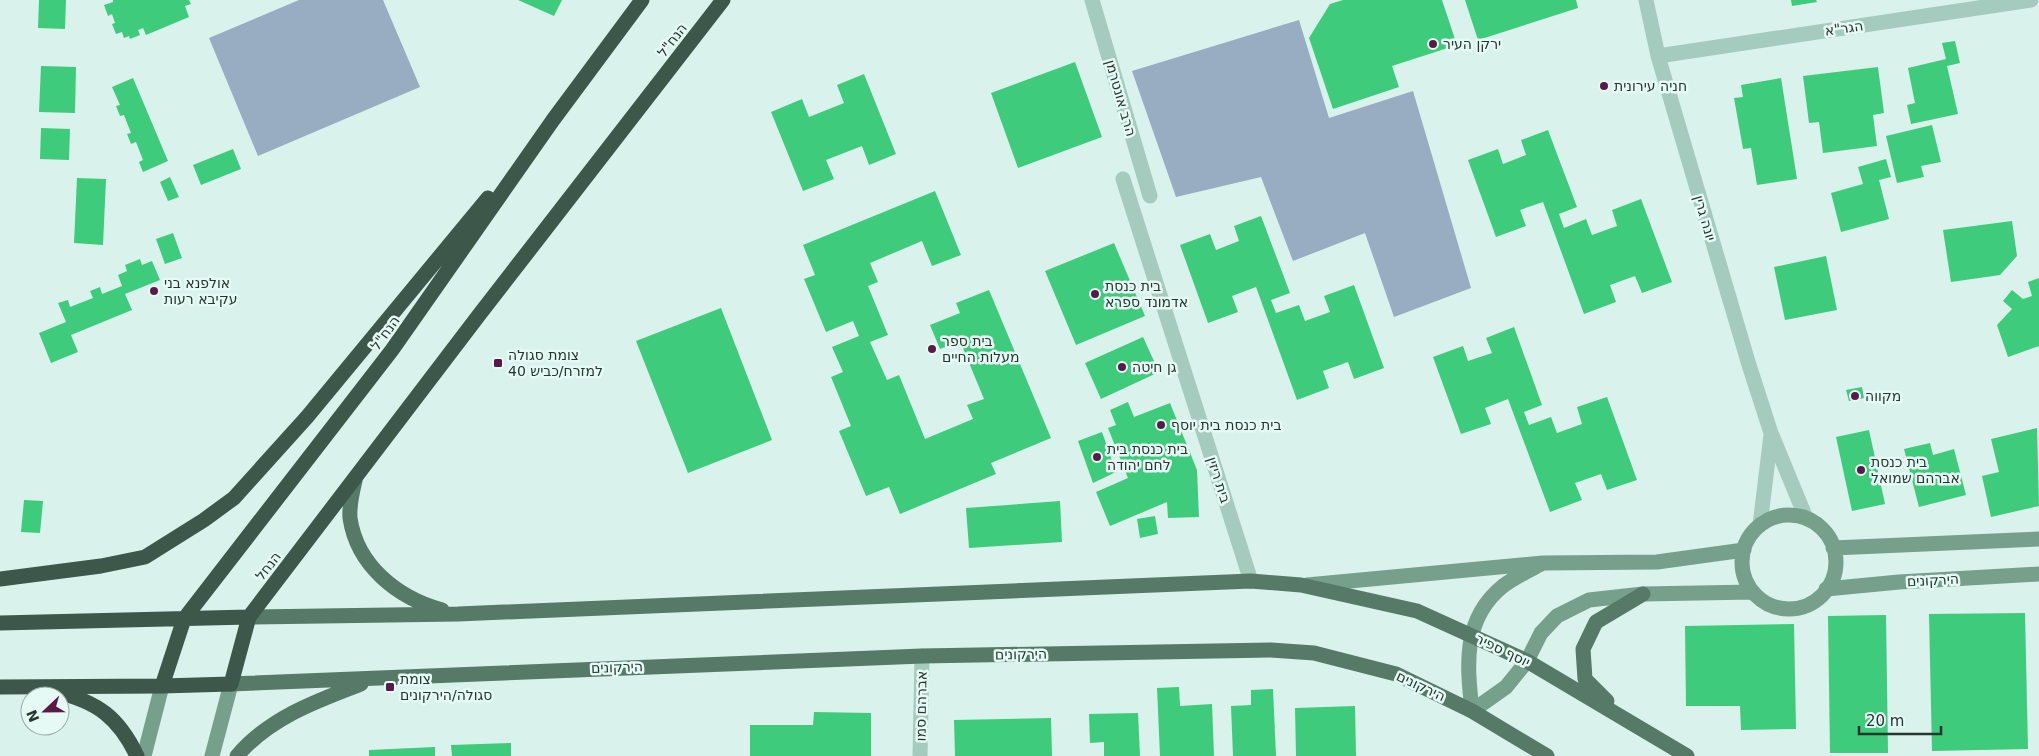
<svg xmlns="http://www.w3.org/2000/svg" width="2039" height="756" font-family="'DejaVu Sans','Noto Sans Hebrew',sans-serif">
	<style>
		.green { fill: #98acc2 }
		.building { fill: #3ecb7b }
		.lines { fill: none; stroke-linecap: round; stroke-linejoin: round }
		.street { stroke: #a4cbbd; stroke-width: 15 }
		.secondary { stroke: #769f8c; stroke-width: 15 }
		.primary { stroke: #567968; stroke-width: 15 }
		.highway { stroke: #3d574a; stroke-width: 15 }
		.poi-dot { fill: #591a49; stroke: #e5faf4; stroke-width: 2 }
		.labels { text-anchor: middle; stroke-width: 5; stroke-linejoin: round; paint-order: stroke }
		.street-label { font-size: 14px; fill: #26362e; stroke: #e5faf4 }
		.poi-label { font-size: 14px; fill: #26362e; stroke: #e5faf4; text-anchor: start }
	</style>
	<rect width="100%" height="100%" fill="#d9f2eb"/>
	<path class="green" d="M299,0H383L420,87L258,156L209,38Z
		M1299,20L1329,118L1413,91L1471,288L1394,317L1365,233L1293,261L1261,177L1176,197L1132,71Z"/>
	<path class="building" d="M39,0H66L65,29L38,28Z
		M113,0H189L191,4L185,6L189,17L146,35L143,28L138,30L140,35L130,39L129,36L124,38L122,32L116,34L112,24L115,23L112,14L108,16L104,5L113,2Z
		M518,0H562L554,16Z
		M1343,0H1442L1457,45L1392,66L1399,87L1333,109L1309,38L1330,4Z
		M1465,0H1576L1578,8L1478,40Z
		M1791,0H1816L1817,2L1792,6Z
		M1955,41L1960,63L1947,66L1958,114L1911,124L1907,105L1915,103L1908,68L1946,59L1942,43Z
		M1075,62L1102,137L1018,168L991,93Z
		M41,66L76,67L75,113L39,112Z
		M1878,67L1884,113L1873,115L1877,146L1823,153L1819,122L1809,123L1803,76Z
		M864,74L896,154L869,165L862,146L826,160L834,179L803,191L771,112L802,99L809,117L844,103L837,85Z
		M133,78L168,161L143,172L139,162L143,160L136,142L131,144L127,134L131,133L124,115L120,116L116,106L120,105L112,87Z
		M1781,78L1797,179L1757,185L1751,148L1743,149L1734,98L1743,97L1741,85Z
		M1932,125L1941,162L1921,166L1924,177L1897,183L1886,136Z
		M41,128L70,129L69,160L40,159Z
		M1548,130L1577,207L1559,214L1564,228L1586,219L1592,235L1617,226L1612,210L1641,199L1672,282L1642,293L1635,276L1610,285L1616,302L1584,314L1543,202L1520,210L1526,226L1496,237L1468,160L1498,149L1503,164L1526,155L1521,140Z
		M233,149L241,169L201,185L193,165Z
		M1886,159L1891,177L1879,180L1889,219L1841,232L1831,193L1863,184L1858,167Z
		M170,177L179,197L168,201L160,182Z
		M77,178L106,179L103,245L74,243Z
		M935,191L961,255L932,266L922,241L870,263L878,282L868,286L888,335L870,342L887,380L899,375L925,439L973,419L967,405L984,399L960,341L940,349L930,325L960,313L956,303L989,290L1051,438L991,463L996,474L900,514L889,487L866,496L839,431L851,426L831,377L843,372L832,347L859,336L853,321L826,332L804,279L815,275L803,245Z
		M1261,216L1290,293L1271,300L1276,313L1299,305L1305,321L1330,312L1324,296L1354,285L1384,368L1354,379L1348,362L1323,371L1329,388L1297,400L1256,287L1232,296L1238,312L1208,323L1180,245L1210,234L1216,250L1239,241L1234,226Z
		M2012,221L2017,256L2000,275L1951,282L1943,230Z
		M173,233L182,258L165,264L156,239Z
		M1114,243L1145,316L1076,345L1045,271Z
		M1826,256L1837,310L1785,320L1774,267Z
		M140,259L142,265L152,261L160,280L125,294L132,310L71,335L78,352L51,363L39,333L66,322L58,303L68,300L70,307L93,298L90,291L100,287L102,294L122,286L118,275L127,271L125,265Z
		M2039,278V346L2008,357L1997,325L2012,309L2003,301L2012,290L2023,299L2032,296L2028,282Z
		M721,308L772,440L688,473L636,341Z
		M1514,327L1542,405L1524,412L1529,425L1551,417L1557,433L1582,424L1577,407L1607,397L1637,480L1607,490L1601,474L1575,483L1582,500L1550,512L1508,399L1485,408L1491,424L1461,434L1433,357L1463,346L1468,361L1492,353L1486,338Z
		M1143,337L1159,372L1101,399L1085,363Z
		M1862,387L1864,398L1849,401L1846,390Z
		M1128,402L1134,417L1170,403L1197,470L1199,517L1168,518L1167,502L1110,526L1096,492L1128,478L1108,428L1116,425L1110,410Z
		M2037,428L2039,506L1991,517L1982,476L1999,472L1991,439Z
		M1869,430L1885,504L1852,511L1836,437Z
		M1102,432L1116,472L1093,483L1078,441Z
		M1930,443L1933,455L1954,449L1966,495L1919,507L1904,449Z
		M24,500L43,501L40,533L21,532Z
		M1060,501L1062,542L969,548L966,508Z
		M1155,516L1158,534L1140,538L1137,519Z
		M2025,613L2028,749L1932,751L1929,614Z
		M1886,615L1888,753H1830L1828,616Z
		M1794,624L1796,729L1741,730L1740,706H1686L1685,626Z
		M1179,687L1180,706L1212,704L1214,756H1160L1157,688Z
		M1273,689L1276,756H1233L1231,706L1251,705V690Z
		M1355,706L1356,756H1296L1295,708Z
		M814,712L871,713V756H750V725H813Z
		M1138,713L1140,756H1104V742L1090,743L1089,714Z
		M1051,718L1052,756H955L954,720Z
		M511,743V756H452L451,745Z
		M435,747V756H369V750Z"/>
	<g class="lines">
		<path class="street" d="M1092,0L1150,196
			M1646,0L1658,56L1749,365L1771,433L1806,518
			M1658,56L2031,0
			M1123,179L1251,581
			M1760,525L1771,435
			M920,756L922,656"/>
		<path class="secondary" d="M1742 562a47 47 0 1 1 94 0a47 47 0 1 1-94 0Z
			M1833,548L2039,539
			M1543,563C1530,570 1515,577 1503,586C1462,619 1467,665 1472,711L1506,687L1527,661L1541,633L1557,616L1589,600L1643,594L1753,592
			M1307,585L1543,563L1657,562L1744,550
			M1826,589L1899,582L2039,574
			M144,756L162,686
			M212,756L231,684"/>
		<path class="primary" d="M355,481C352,493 349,506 350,518C357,566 398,598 442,610
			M249,617L458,614L1251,581L1301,585L1417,611L1527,661L1687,756
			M231,684L922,656L1271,650L1314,653L1396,674L1472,711L1547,756
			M1607,701L1585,679L1583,649L1596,622L1643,594
			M237,756C269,718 316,701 361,684"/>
		<path class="highway" d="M0,579L101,566L145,557L204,520L234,498L307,417L488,198
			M0,623L249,617
			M162,686L184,619L392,350L553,120L642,0
			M0,687L162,686L231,684L249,617L479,315L723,0
			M57,692C98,702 119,718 137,756"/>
	</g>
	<g class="poi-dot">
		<circle cx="1433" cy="44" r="5"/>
		<circle cx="1604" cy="86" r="5"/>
		<circle cx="154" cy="291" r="5"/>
		<circle cx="1095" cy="294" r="5"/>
		<circle cx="932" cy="349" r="5"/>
		<rect x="493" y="358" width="10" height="10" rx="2.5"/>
		<circle cx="1122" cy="367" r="5"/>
		<circle cx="1855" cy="396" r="5"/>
		<circle cx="1161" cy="425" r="5"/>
		<circle cx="1097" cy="457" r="5"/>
		<circle cx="1861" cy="470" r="5"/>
		<rect x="385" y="682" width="10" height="10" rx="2.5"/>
	</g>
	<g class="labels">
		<g class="street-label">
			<text transform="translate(1844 28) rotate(-8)" y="5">הגר"א</text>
			<text transform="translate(672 40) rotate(-52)" y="5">הנח"ל</text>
			<text transform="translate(1121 98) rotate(74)" y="5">הרב אונטרמן</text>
			<text transform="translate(1705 218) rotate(74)" y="5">יונה גרין</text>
			<text transform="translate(385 333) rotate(-54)" y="5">הנח"ל</text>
			<text transform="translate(1219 480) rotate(72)" y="5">בית ריזין</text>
			<text transform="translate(268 566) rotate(-52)" y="5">הנחל</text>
			<text transform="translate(1933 580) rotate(-3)" y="5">הירקונים</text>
			<text transform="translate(1503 650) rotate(26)" y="5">יוסף ספיר</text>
			<text transform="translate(1021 654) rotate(-1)" y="5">הירקונים</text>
			<text transform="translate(617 667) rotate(-2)" y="5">הירקונים</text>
			<text transform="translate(1421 686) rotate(25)" y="5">הירקונים</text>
			<text transform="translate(921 706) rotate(-89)" y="5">אברהם סמו</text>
		</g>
		<g class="poi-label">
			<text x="1443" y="49">ירקן העיר</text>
			<text x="1614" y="91">חניה עירונית</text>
			<text x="164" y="288">אולפנא בני<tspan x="164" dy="16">עקיבא רעות</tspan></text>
			<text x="1105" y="291">בית כנסת<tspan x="1105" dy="16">אדמונד ספרא</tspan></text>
			<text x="942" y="346">בית ספר<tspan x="942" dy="16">מעלות החיים</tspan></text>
			<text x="508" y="360">צומת סגולה<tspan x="508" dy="16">למזרח/כביש 40</tspan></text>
			<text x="1132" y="372">גן חיטה</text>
			<text x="1865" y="401">מקווה</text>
			<text x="1171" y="430">בית כנסת בית יוסף</text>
			<text x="1107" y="454">בית כנסת בית<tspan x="1107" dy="16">לחם יהודה</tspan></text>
			<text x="1871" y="467">בית כנסת<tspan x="1871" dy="16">אברהם שמואל</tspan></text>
			<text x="400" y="684">צומת<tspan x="400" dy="16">סגולה/הירקונים</tspan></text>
		</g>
	</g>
	<g transform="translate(45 711) rotate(248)"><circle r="24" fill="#e5faf4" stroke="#99aca5"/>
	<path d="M0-4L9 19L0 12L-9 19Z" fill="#591a49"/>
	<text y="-8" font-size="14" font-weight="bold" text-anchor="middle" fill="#26362e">N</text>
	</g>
	<path d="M1859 726v8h82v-8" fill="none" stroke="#26362e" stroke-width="2.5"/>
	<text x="1866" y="726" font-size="15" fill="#26362e" stroke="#e5faf4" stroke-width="4" paint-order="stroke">20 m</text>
</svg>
